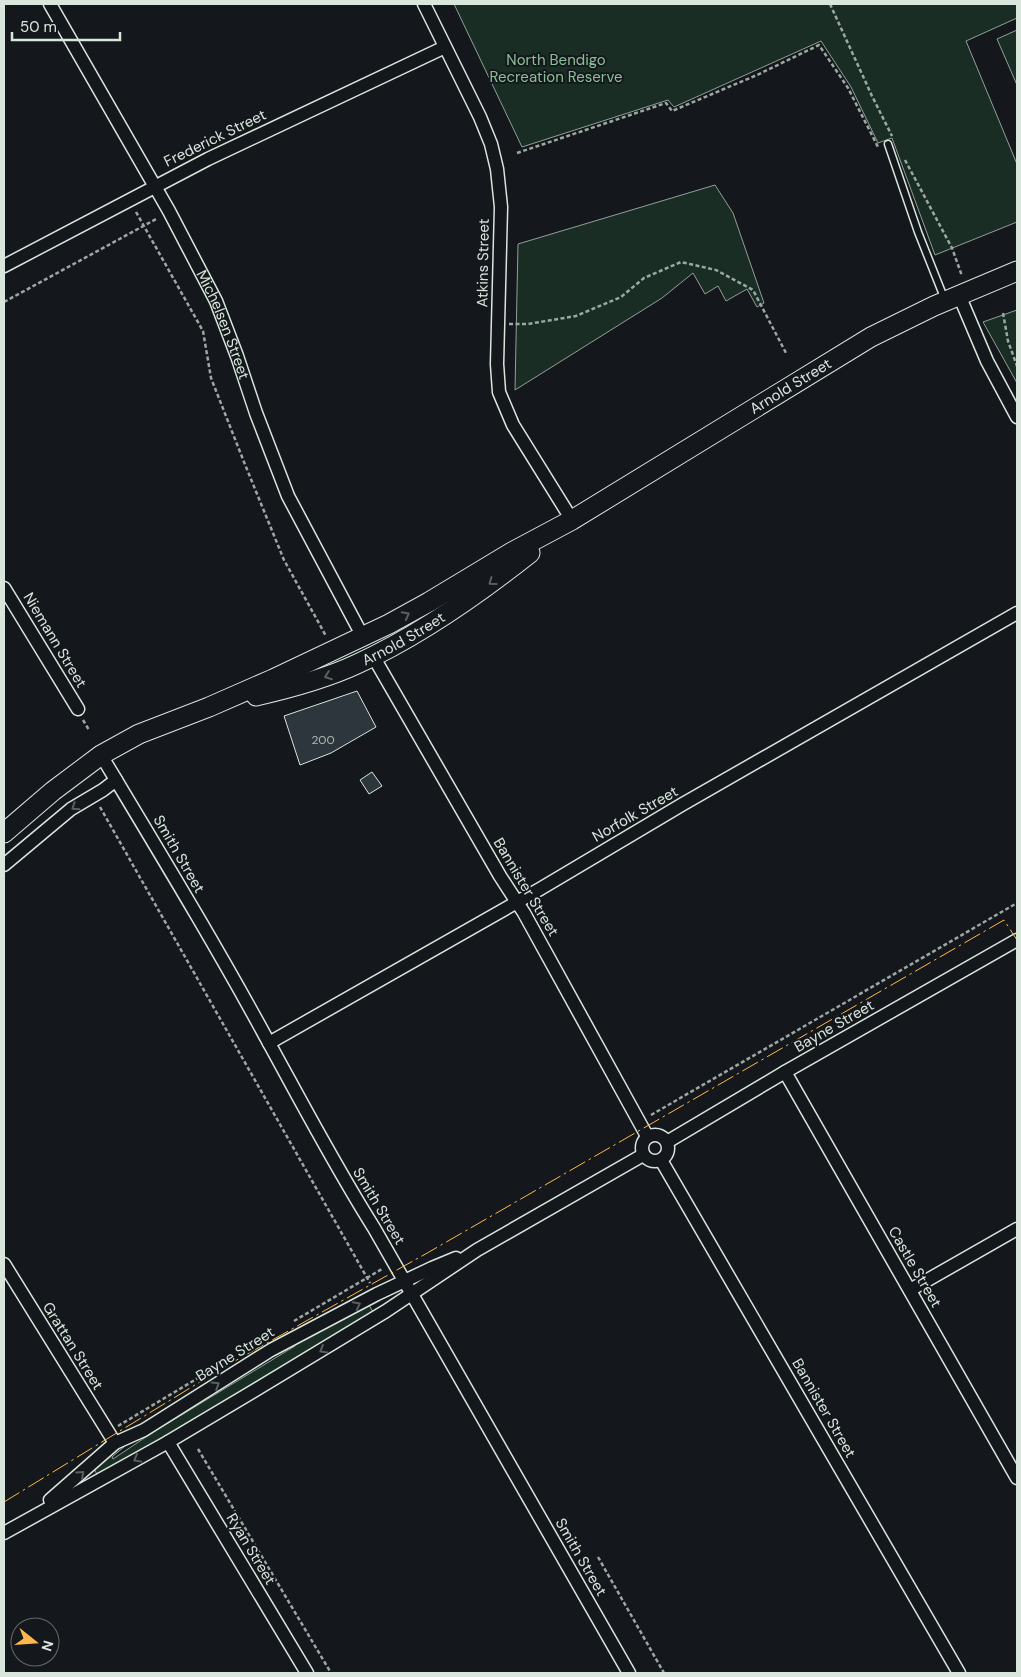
<svg xmlns="http://www.w3.org/2000/svg" width="1021" height="1677" font-family="'DM Sans',sans-serif">
	<style>
		.green { fill: #1a2d24; stroke: #939e99 }
		.building { fill: #2c363c; stroke: #d8e6dc }
		.lines { fill: none; stroke-linecap: round; stroke-linejoin: round }
		.lane-casing { stroke: #d8e6dc; stroke-width: 9 }
		.street-casing { stroke: #d8e6dc; stroke-width: 15 }
		.secondary-casing { stroke: #d8e6dc; stroke-width: 21 }
		.path { stroke: #9da8a2; stroke-width: 2.5; stroke-dasharray: 4 2.5; stroke-linecap: butt }
		.lane { stroke: #14181c; stroke-width: 6 }
		.street { stroke: #14181c; stroke-width: 12 }
		.secondary { stroke: #14181c; stroke-width: 19 }
		.power { stroke: #ffb74d; stroke-width: 1; stroke-dasharray: 18 4 2.5 4; stroke-linecap: butt }
		.oneway { stroke: #59605f }
		.labels { text-anchor: middle; stroke-width: 4; stroke-linejoin: round; paint-order: stroke }
		.number-label { font-size: 12px; fill: #adbab4 }
		.park-label { font-size: 15px; fill: #8ac095; stroke: #14181c }
		.street-label { font-size: 15px; fill: #d8e6dc; stroke: #14181c }
	</style>
	<rect width="100%" height="100%" fill="#14181c"/>
	<path class="green" d="M454,4H1017V18L966,41L1017,164V222L935,255L892,138L878,143L851,87L821,41L674,107L668,100L522,147Z
		M1017,30V85L997,39Z
		M715,185L733,213L764,303L757,307L747,289L726,301L718,286L705,294L693,273L662,298L515,390L518,244Z
		M1017,310V383L983,322Z
		M369,1305L373,1312L98,1476L94,1469L122,1444L124,1447L112,1457L113,1459L155,1431L295,1346L294,1344Z"/>
	<path class="building" d="M357,691L376,727L331,753L300,765L284,716Z
		M372,772L382,786L369,794L360,780Z"/>
	<g class="lines">
		<defs>
			<path id="lane" d="M888,144L918,232L945,300"/>
			<g id="street">
				<path id="s1" d="M50,4L169,211L216,301L237,356L256,413L288,496L363,637"/>
				<path d="M424,4L480,117L491,144L497,169L501,207L497,364L499,392L513,425L572,520"/>
				<path d="M4,266L208,159L445,47"/>
				<path d="M959,295L987,361L1017,417"/>
				<path d="M4,588L78,709"/>
				<path d="M373,656L500,876L524,913L647,1136"/>
				<path d="M101,755C158,850 216,945 269,1043C303,1105 336,1168 374,1228L629,1673"/>
				<path d="M4,865L71,809L103,790L116,780"/>
				<path d="M269,1043L540,889L683,804L1017,613"/>
				<path d="M785,1072L1017,1478"/>
				<circle cx="655" cy="1148" r="13"/>
				<path d="M667,1142L785,1072L1017,940"/>
				<path d="M661,1160L959,1673"/>
				<path d="M4,1264L115,1443"/>
				<path d="M910,1290L1017,1229"/>
				<path d="M168,1442L307,1673"/>
				<path d="M50,1500L115,1443L144,1430L271,1350L377,1294L432,1268L456,1258"/>
				<path d="M4,1533L168,1442L252,1392L386,1311L477,1250L643,1155"/>
			</g>
			<g id="secondary">
				<path id="s2" d="M256,696C291,688 325,679 357,664C419,636 477,595 530,553"/>
				<path id="s3" d="M4,833L53,791L101,755L139,734L209,707L273,679L389,624L429,602L512,552L572,520L871,337L934,306L1017,271"/>
			</g>
		</defs>
		<use href="#lane" class="lane-casing"/>
		<use href="#street" class="street-casing"/>
		<use href="#secondary" class="secondary-casing"/>
		<path class="path" d="M830,4L872,96L892,136
			M517,153L666,103L672,111L757,75L819,45L848,88L878,147
			M905,160L952,248L962,276
			M136,212L203,331L211,378L244,462L284,560L326,636
			M4,302L158,218
			M1003,313L1008,341L1017,366
			M509,324H528L576,316L621,297L644,278L681,262L716,270L753,290L786,353
			M83,720L89,730
			M100,807L370,1283
			M651,1115L1017,903
			M294,1321L382,1269
			M118,1426L203,1375
			M198,1449L331,1673
			M598,1557L664,1673"/>
		<use href="#lane" class="lane"/>
		<use href="#street" class="street"/>
		<use href="#secondary" class="secondary"/>
		<path class="power" d="M4,1502L226,1366L429,1252L1004,920L1017,940"/>
	</g>
	<defs><path id="oneway-chevron" d="M-2-3.5L2.5 0L-2 3.5" fill="none" stroke-width="1.6" stroke-linecap="round" stroke-linejoin="round" transform="scale(1.25)"/></defs>
	<g class="oneway">
		<use href="#oneway-chevron" transform="translate(492 582) rotate(144)"/>
		<use href="#oneway-chevron" transform="translate(406 615) rotate(-28)"/>
		<use href="#oneway-chevron" transform="translate(328 676) rotate(160)"/>
		<use href="#oneway-chevron" transform="translate(75 807) rotate(146)"/>
		<use href="#oneway-chevron" transform="translate(357 1305) rotate(-27)"/>
		<use href="#oneway-chevron" transform="translate(323 1350) rotate(149)"/>
		<use href="#oneway-chevron" transform="translate(216 1385) rotate(-32)"/>
		<use href="#oneway-chevron" transform="translate(137 1459) rotate(151)"/>
		<use href="#oneway-chevron" transform="translate(81 1474) rotate(-42)"/>
	</g>
	<g class="labels">
		<g class="number-label">
			<text x="323" y="744">200</text>
		</g>
		<g class="park-label">
			<text x="556" y="65">North Bendigo<tspan x="556" dy="17">Recreation Reserve</tspan></text>
		</g>
		<g class="street-label">
			<text transform="translate(215 138) rotate(-26)" y="5">Frederick Street</text>
			<text transform="translate(483 263) rotate(-89)" y="5">Atkins Street</text>
			<text dy="5" stroke="none"><textPath href="#s1" startOffset="365">Michelsen Street</textPath></text>
			<text dy="5" stroke="none"><textPath href="#s3" startOffset="908">Arnold Street</textPath></text>
			<text dy="5" stroke="none"><textPath href="#s2" startOffset="159">Arnold Street</textPath></text>
			<text transform="translate(55 640) rotate(59)" y="5">Niemann Street</text>
			<text transform="translate(635 814) rotate(-30)" y="5">Norfolk Street</text>
			<text transform="translate(179 854) rotate(60)" y="5">Smith Street</text>
			<text transform="translate(526 887) rotate(59)" y="5">Bannister Street</text>
			<text transform="translate(834 1026) rotate(-30)" y="5">Bayne Street</text>
			<text transform="translate(379 1206) rotate(59)" y="5">Smith Street</text>
			<text transform="translate(915 1267) rotate(60)" y="5">Castle Street</text>
			<text transform="translate(73 1346) rotate(58)" y="5">Grattan Street</text>
			<text transform="translate(235 1354) rotate(-32)" y="5">Bayne Street</text>
			<text transform="translate(824 1408) rotate(60)" y="5">Bannister Street</text>
			<text transform="translate(251 1549) rotate(59)" y="5">Ryan Street</text>
			<text transform="translate(581 1557) rotate(60)" y="5">Smith Street</text>
		</g>
	</g>
	<rect width="1021" height="1677" fill="none" stroke="#d8e6dc" stroke-width="10"/>
	<g transform="translate(35 1642) rotate(107)"><circle r="24" fill="#14181c" stroke="#626a69"/>
	<path d="M0-4L9 19L0 12L-9 19Z" fill="#ffb74d"/>
	<text y="-8" font-size="14" font-weight="bold" text-anchor="middle" fill="#d8e6dc">N</text>
	</g>
	<path d="M12 32v8h108v-8" fill="none" stroke="#d8e6dc" stroke-width="2.5"/>
	<text x="20" y="32" font-size="15" fill="#d8e6dc" stroke="#14181c" stroke-width="4" paint-order="stroke">50 m</text>
</svg>
